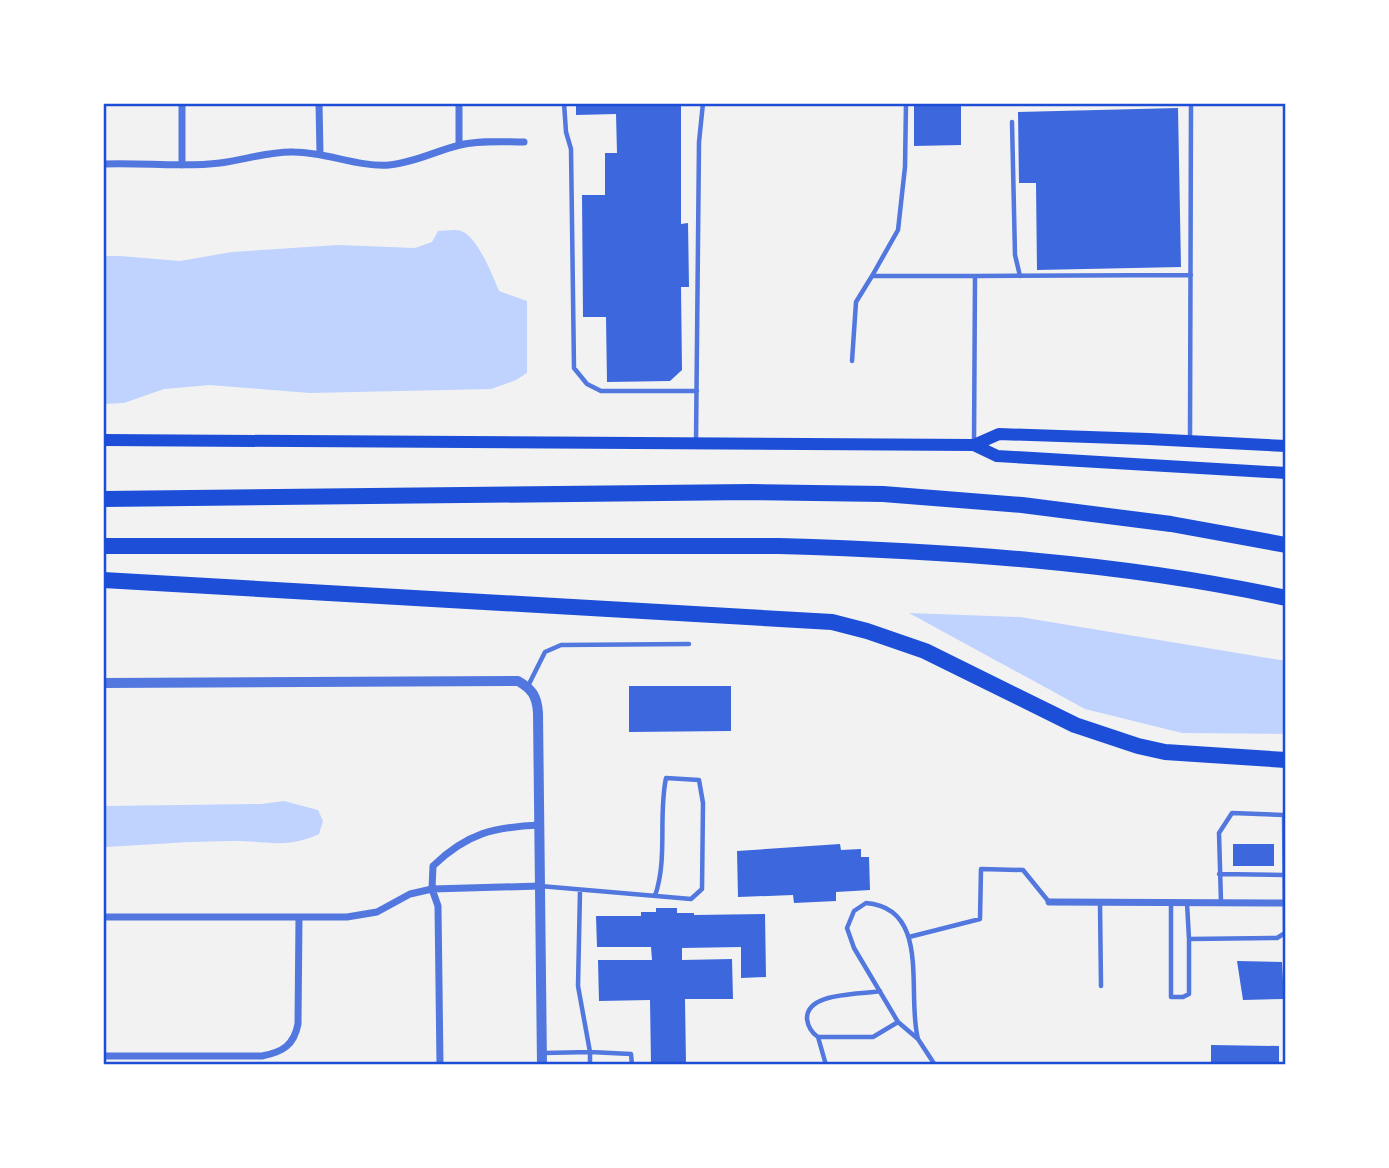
<svg xmlns="http://www.w3.org/2000/svg" width="1389" height="1168" font-family="Lora,serif">
	<style>
		.water { fill: #bfd3fe }
		.building { fill: #3d67dc }
		.lines { fill: none; stroke-linecap: round; stroke-linejoin: round }
		.service { stroke: #5277de; stroke-width: 4.5 }
		.minor { stroke: #5277de; stroke-width: 7 }
		.tertiary { stroke: #5277de; stroke-width: 10 }
		.secondary { stroke: #1d4ed8; stroke-width: 12 }
		.motorway { stroke: #1d4ed8; stroke-width: 16 }
		.neatline { fill: none; stroke: #1d4ed8; stroke-width: 2.5 }
	</style>
	<rect width="100%" height="100%" fill="#f2f2f2"/>
	<path class="water" d="M438,231C444,231 455,229 461,231C477,236 493,276 499,291L527,301V373L516,380L491,389L310,393L210,385L164,389L124,403L103,404V256H120L180,261L232,252L338,245L415,248L432,242Z
		M909,613L1020,617L1286,661V734L1182,733L1085,709Z
		M284,801L318,810L323,821L319,834C287,849 266,841 234,841C190,841 147,845 103,847V806L261,804Z"/>
	<path class="building" d="M576,103H681V224L688,223L689,287H681L682,370L670,381L607,382L606,317H583L582,195H605V153H617L616,114L576,115Z
		M914,103H961V145L914,146Z
		M1178,108L1181,267L1037,270L1036,183H1019L1018,112Z
		M629,686H731V731L629,732Z
		M840,844L841,850L861,849V857H869L870,890L836,892V901L794,903L793,895L738,897L737,851Z
		M1233,844H1274V866H1233Z
		M656,908H677V913H694V915L765,914L766,977L741,978V947L682,948V960L732,959L733,999H685L686,1064H651L650,1000L599,1001L598,960H652L651,947H597L596,916H641V912H656Z
		M1237,961L1282,962L1284,999L1243,1000Z
		M1211,1045L1279,1046V1063L1211,1062Z"/>
	<g class="lines">
		<path class="service" d="M564,103L566,132L571,149L574,368L587,384L601,391H697
			M1012,122L1015,255L1020,276
			M872,276L898,230L905,167L906,103
			M852,361L856,302L872,276H975
			M1190,440L1191,103
			M696,442L699,142L703,103
			M974,444L975,276L1191,275
			M528,686L545,652L561,645L689,644
			M1219,874L1284,875
			M540,886L691,899L702,889L703,803L699,780L666,778C658,817 668,858 655,896
			M580,891L578,986L590,1052L631,1054L632,1065
			M1100,903L1101,986
			M1171,903V997H1183L1189,994V940
			M1187,903L1189,939L1277,938L1285,933L1284,815L1232,813L1219,833L1221,902
			M909,937L980,919L981,869L1023,870L1049,902
			M880,991C859,995 806,992 807,1019C808,1027 812,1033 818,1037H873L898,1022
			M818,1037L826,1065
			M918,1039C906,995 932,908 866,903L854,911L847,928L854,948L898,1022L918,1039L935,1065
			M544,1053L590,1052V1065"/>
		<path class="minor" d="M182,103V165
			M319,103L320,154
			M459,103V145
			M103,164C142,162 181,168 220,163C245,160 269,151 294,152C326,152 357,167 389,165C414,163 435,151 460,145C481,140 503,142 524,142
			M1049,902L1286,903
			M103,917H347L377,912L410,894L432,889L540,886
			M103,1056H262C283,1052 294,1045 298,1024L299,917
			M440,1065L438,906L432,889L433,866C467,833 494,827 540,825"/>
		<path class="tertiary" d="M103,683L518,681C532,689 537,696 538,713L542,1065"/>
		<path class="secondary" d="M103,440L974,445L999,434L1148,439L1286,446
			M974,445L997,456L1286,473"/>
		<path class="motorway" d="M103,499L751,492L883,494L1022,505L1171,524L1286,545
			M103,546H779C946,551 1122,562 1286,598
			M103,580L832,622L867,631L925,651L1075,725L1138,746L1165,752L1286,760"/>
	</g>
	<rect width="1389" height="1168" fill="none" stroke="#ffffff" stroke-width="210"/>
	<rect x="105" y="105" width="1179" height="958" class="neatline"/>
</svg>
